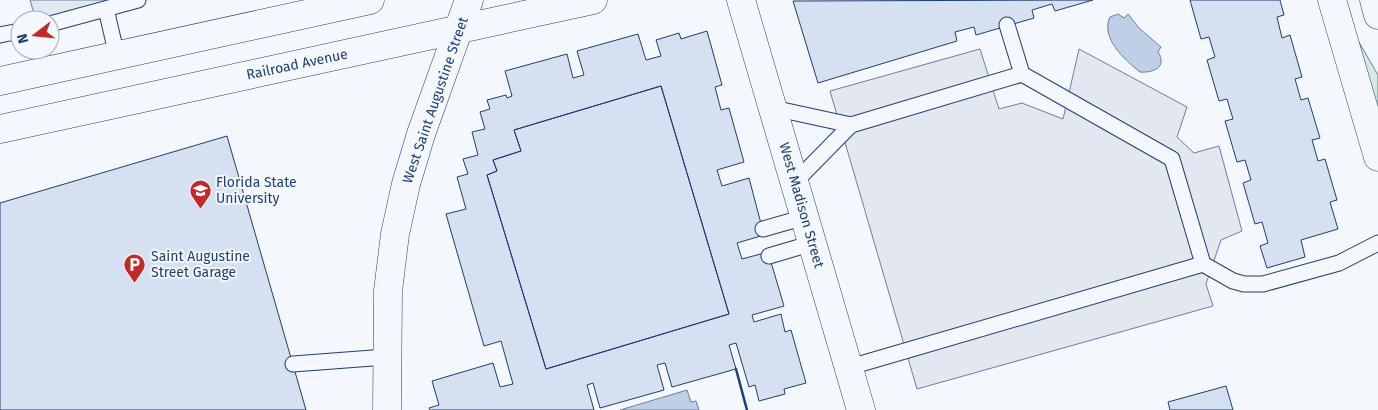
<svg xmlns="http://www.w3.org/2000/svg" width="1378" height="410" font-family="'Fira Sans',sans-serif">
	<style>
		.green { fill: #d7e8df; stroke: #687fa3 }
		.parking { fill: #e3e8f0; stroke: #687fa3 }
		.water { fill: #bed0e5; stroke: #687fa3 }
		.building { fill: #d5e0f0; stroke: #1d3f73; fill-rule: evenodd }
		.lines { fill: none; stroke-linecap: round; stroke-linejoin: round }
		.lane-casing { stroke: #1d3f73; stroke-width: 17 }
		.street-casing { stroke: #1d3f73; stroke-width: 29 }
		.secondary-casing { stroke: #1d3f73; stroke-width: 29 }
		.lane { stroke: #f4f7fb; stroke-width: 15 }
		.street { stroke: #f4f7fb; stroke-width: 28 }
		.secondary { stroke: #f4f7fb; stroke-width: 28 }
		.wall { stroke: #1d3f73; stroke-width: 2.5 }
		.labels { text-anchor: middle; stroke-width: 4; stroke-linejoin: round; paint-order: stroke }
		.street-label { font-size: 14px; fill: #1d3f73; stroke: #f4f7fb }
		.poi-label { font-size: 14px; fill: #1d3f73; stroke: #f4f7fb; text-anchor: start }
	</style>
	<rect width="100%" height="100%" fill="#f4f7fb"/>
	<path class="green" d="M1356,37L1378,75V122Z"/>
	<path class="parking" d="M30,0H138L50,20H36Z
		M980,49L999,109L1022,103L1063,119L1079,49L1187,107L1177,137L1194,153L1219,146L1242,231L1221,240L1206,284L1213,306L917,389L830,91Z"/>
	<path class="water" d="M1118,14L1124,18L1128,14L1139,28L1161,47L1158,52C1168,68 1152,73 1140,72C1125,60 1100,38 1110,17Z
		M687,390L691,402L696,401L699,410H620Z"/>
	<path class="building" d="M1093,0L1055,11L1052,4L1032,10L1034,18L976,35L974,27L955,32L957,41L818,83L793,1Z
		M1190,0H1280L1284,15L1277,17L1282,38L1290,35L1302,77L1295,79L1301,100L1308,98L1320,138L1312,140L1318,161L1325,159L1337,200L1330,202L1338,229L1301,240L1305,257L1267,268L1260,246L1268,243L1262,222L1255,224L1243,183L1251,180L1245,160L1237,162L1225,121L1233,119L1227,99L1219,101L1207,60L1215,57L1209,37L1201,39Z
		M707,31L722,85L715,87L721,110L729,108L744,162L717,170L722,186L749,178L764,235L737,243L742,259L768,252L784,306L752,315L754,322L781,314L785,332L791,330L806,383L784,389L785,394L759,401L755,385L749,387L736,343L729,345L736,369L672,387L665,363L657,365L664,390L600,408L593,383L587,385L594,410H430L429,408L439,405L432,381L493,363L500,387L513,384L501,341L484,346L446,214L466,209L457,177L468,174L463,159L478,155L472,132L485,129L480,112L490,109L487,100L506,95L507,98L512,96L505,71L567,54L573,78L584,75L577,51L638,34L646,60L661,56L656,40L679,33L681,39ZM661,86L729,314L546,369L487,175L497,171L493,160L521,151L514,130Z
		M661,86L729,314L546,369L487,175L497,171L493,160L521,151L514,130Z
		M227,136L306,410H0V203Z
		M1226,386L1233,410H1170L1168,402Z"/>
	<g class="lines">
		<defs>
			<path id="lane" d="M106,9L117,56
				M50,24L138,0
				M1007,25L1022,74
				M0,35L20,31
				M773,108L851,125
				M795,182L851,125L1022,74L1172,159L1203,264L850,367
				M763,229L805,217
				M769,256L813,243
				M1203,264L1233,281L1244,284H1263L1339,263L1378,243
				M293,364L386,357"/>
			<path id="street" d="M741,0L861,410"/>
			<path id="secondary" d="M1332,0L1378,157
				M1374,0L1378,15
				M0,81L370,0
				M0,129L593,0
				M387,410L388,291L395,234L406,184L421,134L469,0"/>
		</defs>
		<use href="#lane" class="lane-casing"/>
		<use href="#street" class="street-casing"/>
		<use href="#secondary" class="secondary-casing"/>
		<use href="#lane" class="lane"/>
		<use href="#street" class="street"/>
		<use href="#secondary" class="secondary"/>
		<path class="wall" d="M736,369L747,410"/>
	</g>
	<defs>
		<symbol id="university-pin" viewBox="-11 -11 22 30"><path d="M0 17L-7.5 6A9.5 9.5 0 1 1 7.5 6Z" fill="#c62828" stroke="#f4f7fb"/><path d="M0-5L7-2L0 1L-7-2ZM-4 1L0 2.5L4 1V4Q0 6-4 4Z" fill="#fff"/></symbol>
		<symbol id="parking-pin" viewBox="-11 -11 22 30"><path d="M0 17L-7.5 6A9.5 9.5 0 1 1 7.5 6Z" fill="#c62828" stroke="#f4f7fb"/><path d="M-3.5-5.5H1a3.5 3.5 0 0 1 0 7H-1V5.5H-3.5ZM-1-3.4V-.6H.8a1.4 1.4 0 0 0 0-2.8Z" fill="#fff"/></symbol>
	</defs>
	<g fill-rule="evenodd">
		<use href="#university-pin" x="188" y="178" width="25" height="34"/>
		<use href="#parking-pin" x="122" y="252" width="25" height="34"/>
	</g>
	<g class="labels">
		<g class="street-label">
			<text transform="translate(297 64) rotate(-12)" y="5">Railroad Avenue</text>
			<text transform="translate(435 100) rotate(-71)" y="5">West Saint Augustine Street</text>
			<text transform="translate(802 205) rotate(74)" y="5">West Madison Street</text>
		</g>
		<g class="poi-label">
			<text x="216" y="187">Florida State<tspan x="216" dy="16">University</tspan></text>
			<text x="151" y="261">Saint Augustine<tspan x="151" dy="16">Street Garage</tspan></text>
		</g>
	</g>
	<g transform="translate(35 35) rotate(254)"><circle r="24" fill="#f4f7fb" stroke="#9eadc5"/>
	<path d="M0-4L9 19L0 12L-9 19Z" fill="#c62828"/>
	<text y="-8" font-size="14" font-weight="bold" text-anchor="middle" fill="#1d3f73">N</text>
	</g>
</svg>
